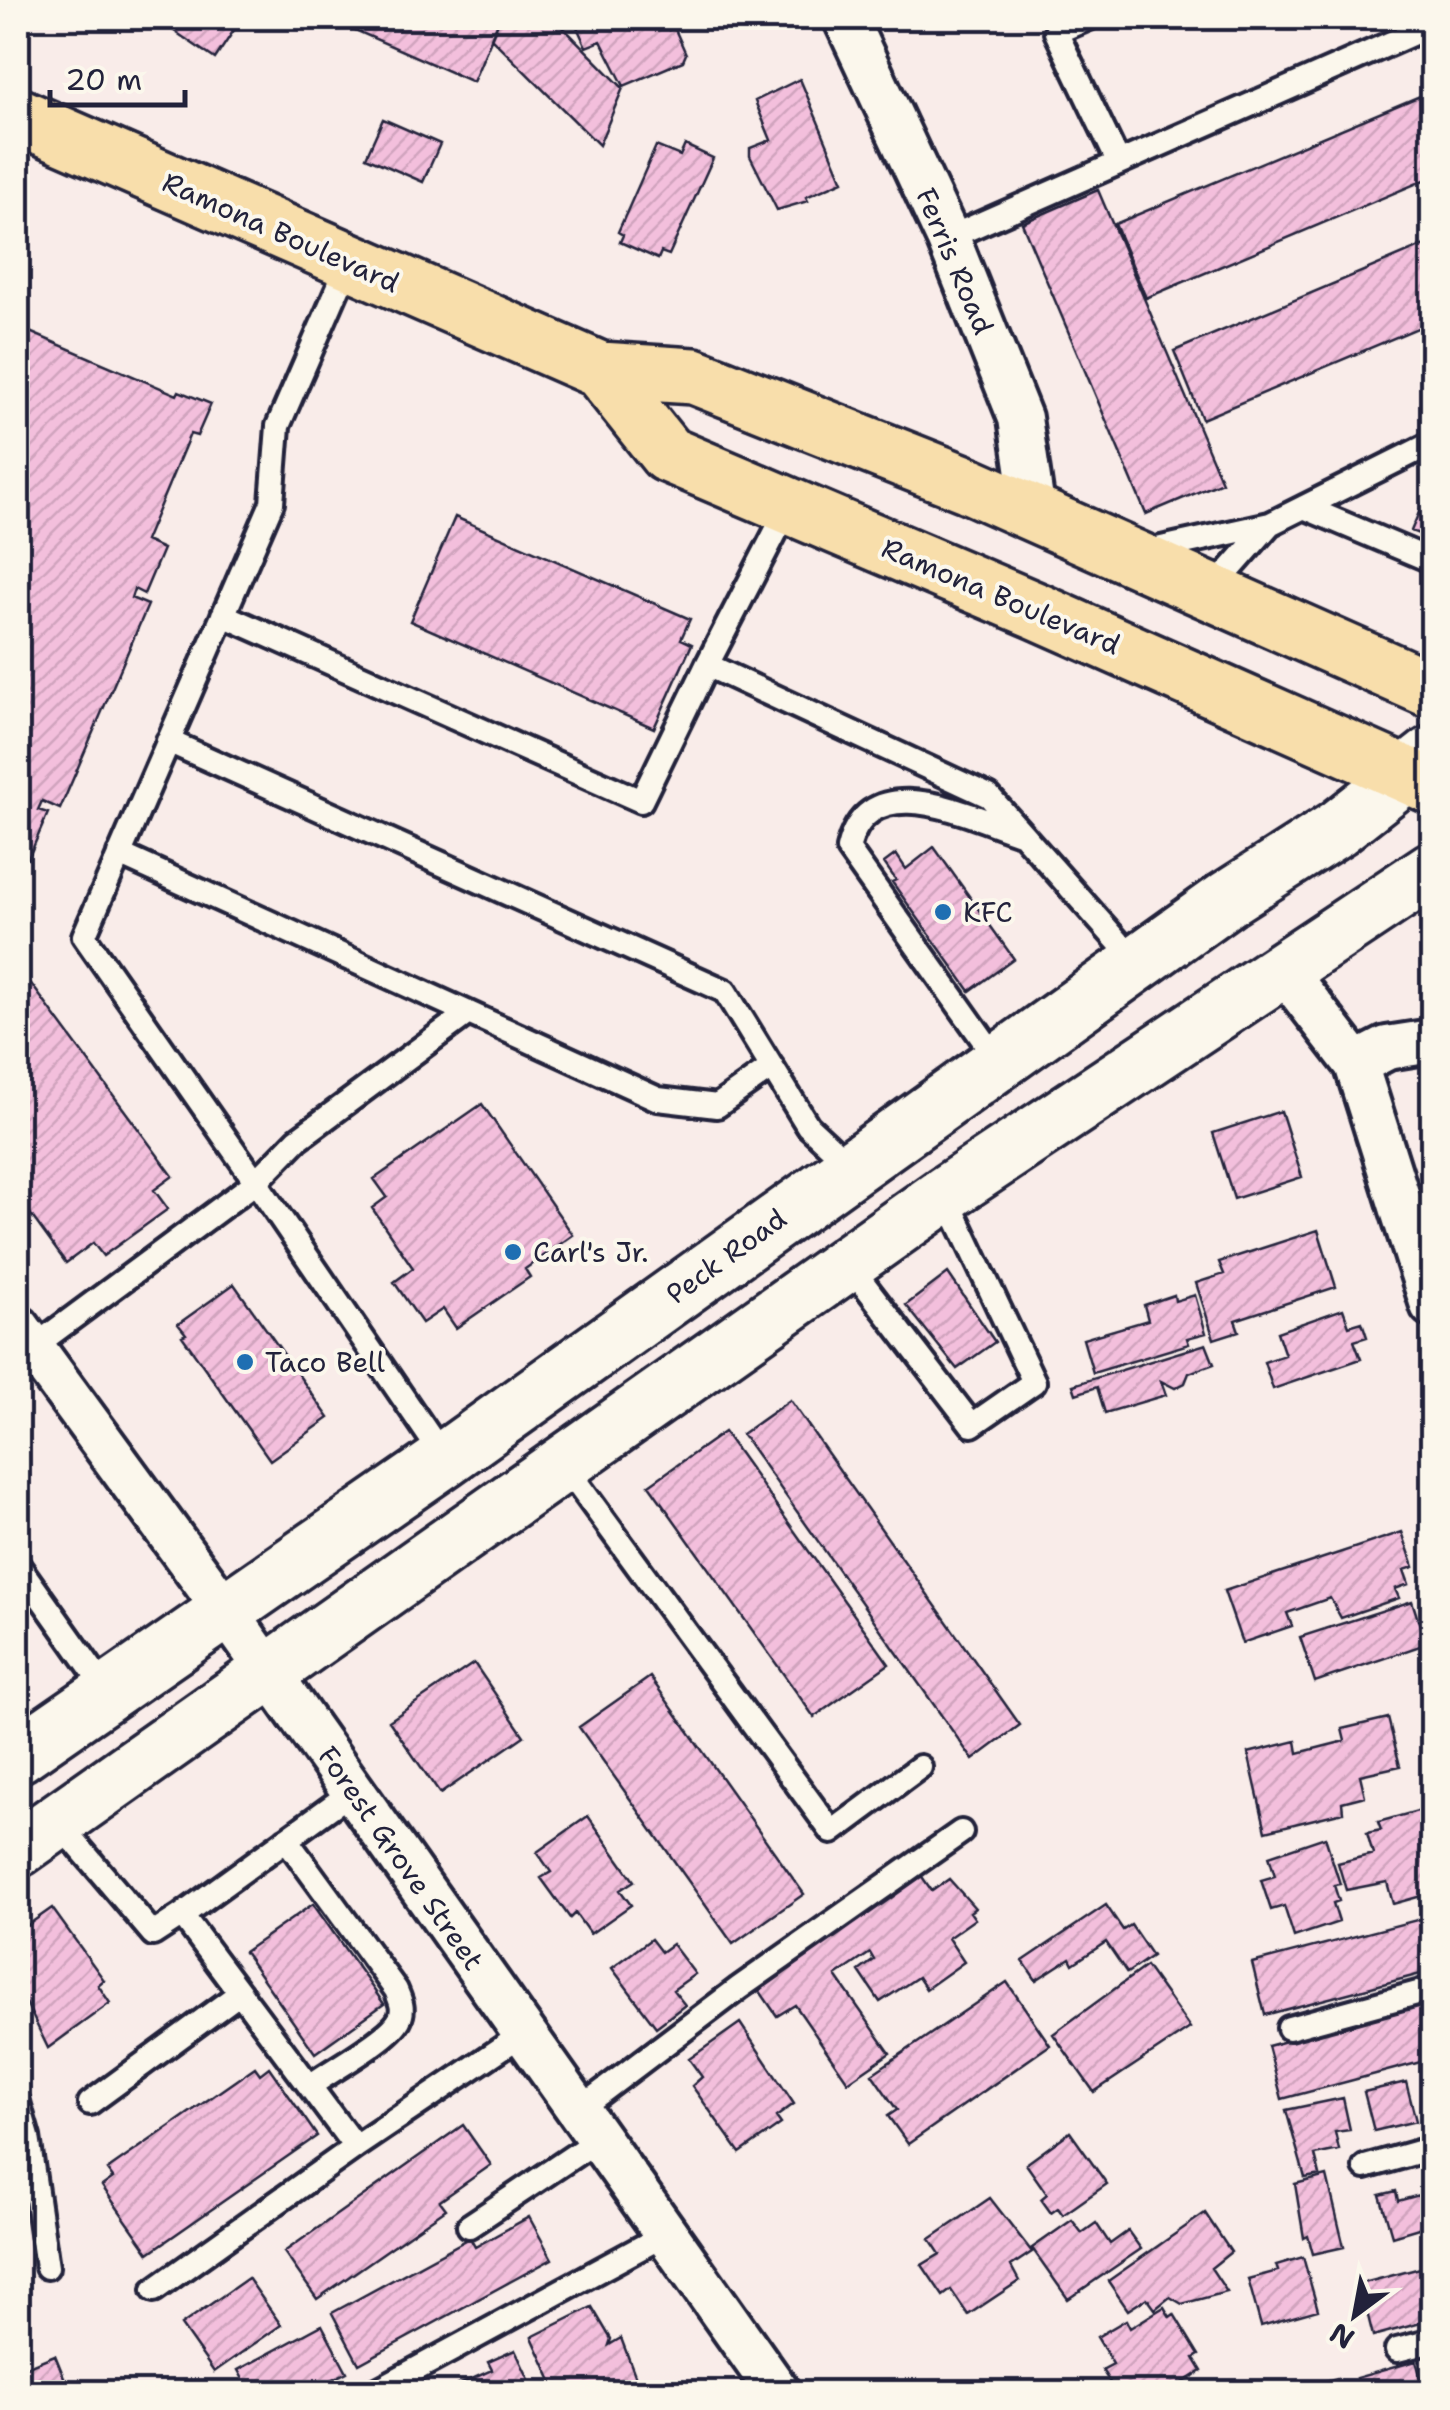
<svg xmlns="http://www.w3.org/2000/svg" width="1450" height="2410" font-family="'Shantell Sans',sans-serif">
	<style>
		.building { fill: url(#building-hatch); stroke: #22223b; stroke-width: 2.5 }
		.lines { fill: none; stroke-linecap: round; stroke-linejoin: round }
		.lane-casing { stroke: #22223b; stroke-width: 30 }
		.street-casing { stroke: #22223b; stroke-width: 50 }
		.secondary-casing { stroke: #22223b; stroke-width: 62 }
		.primary-casing { stroke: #22223b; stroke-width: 62 }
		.lane { stroke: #fbf7ec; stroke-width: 22 }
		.street { stroke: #fbf7ec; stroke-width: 42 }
		.secondary { stroke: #fbf7ec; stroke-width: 55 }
		.primary { stroke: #f8deab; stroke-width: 55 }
		.poi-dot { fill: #1f6fb2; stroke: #fbf7ec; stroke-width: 4 }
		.labels { text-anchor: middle; stroke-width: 8; stroke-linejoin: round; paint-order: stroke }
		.street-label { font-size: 28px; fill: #22223b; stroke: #fbf7ec }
		.poi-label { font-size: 28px; fill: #22223b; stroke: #fbf7ec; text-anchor: start }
	</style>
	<defs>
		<pattern id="building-hatch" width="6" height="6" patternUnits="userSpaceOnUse" patternTransform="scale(2.5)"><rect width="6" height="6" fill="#f3bfdc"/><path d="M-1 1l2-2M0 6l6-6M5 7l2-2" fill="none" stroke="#d0a4be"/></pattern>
	</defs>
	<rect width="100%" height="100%" fill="#f9ece9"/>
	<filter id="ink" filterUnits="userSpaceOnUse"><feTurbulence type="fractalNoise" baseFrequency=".01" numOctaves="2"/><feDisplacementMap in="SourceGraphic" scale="20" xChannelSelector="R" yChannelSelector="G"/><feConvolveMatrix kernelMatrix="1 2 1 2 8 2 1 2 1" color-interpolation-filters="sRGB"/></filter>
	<g filter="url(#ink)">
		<path class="building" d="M164,18H242L215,59L161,22Z
			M342,18H500L473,82L339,23Z
			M500,18H554L623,88L599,145L491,38Z
			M573,18H664L669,30L674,27L686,54L683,61L624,86L601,41L586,47Z
			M800,79L843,181L806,197L808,201L777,210L750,156V148L771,140L755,101Z
			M1432,91V177L1146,298L1115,224Z
			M383,119L440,144L423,182L366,157Z
			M685,145L713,158L669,255L661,252L658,259L620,242L623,235L618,232L656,146L680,156Z
			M1098,190L1222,482L1146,514L1022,223Z
			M1432,242V322L1202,419L1174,351Z
			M18,327L177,395L179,391L211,404L197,436L190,434L145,541L163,549L144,594L134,589L131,598L148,605L60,809L42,801L38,810L48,813L28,859L18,854Z
			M1432,482V539L1411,531Z
			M455,517L690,619L681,639L692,644L654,728L410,621Z
			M934,847L1014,959L970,991L892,882L896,880L884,863L896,854L906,869Z
			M18,966L173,1176L154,1190L168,1209L103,1256L93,1243L66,1263L18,1197Z
			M482,1104L573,1235L525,1269L530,1277L456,1328L443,1309L422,1323L394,1282L413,1268L372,1208L387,1197L374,1179Z
			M1281,1111L1302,1177L1234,1199L1213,1133Z
			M1318,1230L1336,1287L1235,1320L1239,1331L1214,1339L1196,1283L1224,1274L1219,1262Z
			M948,1273L995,1342L957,1369L906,1305Z
			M234,1284L329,1418L270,1460L182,1336L186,1334L178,1324Z
			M1174,1295L1175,1301L1195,1295L1206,1333L1187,1338L1189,1344L1093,1373L1083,1339L1148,1320L1144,1305Z
			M1343,1309L1349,1326L1362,1322L1367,1337L1354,1341L1361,1359L1273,1389L1264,1362L1285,1355L1277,1332Z
			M1206,1344L1214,1364L1189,1373L1185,1383L1175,1388L1161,1381L1166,1395L1105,1413L1097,1387L1076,1394L1073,1385Z
			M790,1400L1020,1725L973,1760L742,1434Z
			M724,1432L889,1664L814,1717L649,1485Z
			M1402,1532L1414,1567L1404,1570L1409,1584L1395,1589L1399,1598L1341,1618L1330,1598L1287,1613L1292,1626L1242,1643L1224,1591Z
			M1412,1601L1426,1644L1315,1682L1300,1637Z
			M474,1663L524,1736L440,1794L389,1721Z
			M650,1677L804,1894L733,1944L579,1727Z
			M1388,1718L1400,1766L1360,1775L1365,1796L1342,1802L1343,1812L1266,1831L1248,1753L1296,1741L1298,1753L1345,1741L1342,1729Z
			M1432,1807V1893L1393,1904L1387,1882L1346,1890L1338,1863L1373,1854L1367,1833L1381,1830L1378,1822Z
			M588,1816L634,1881L620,1890L631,1905L590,1934L575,1913L570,1918L541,1878L551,1872L537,1852Z
			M1325,1837L1340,1884L1334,1885L1339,1901L1333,1903L1339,1922L1294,1937L1284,1906L1271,1910L1261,1880L1275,1876L1269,1856Z
			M918,1871L932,1891L949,1879L975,1908L970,1912L975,1919L948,1938L964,1962L926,1989L918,1977L880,2002L859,1971L874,1960L870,1953L836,1976L890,2053L848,2082L795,2005L777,2016L755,1984Z
			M313,1904L384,2004L315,2053L244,1952Z
			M1106,1905L1123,1930L1131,1925L1152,1956L1127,1973L1106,1942L1073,1964L1070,1958L1036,1980L1023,1961Z
			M52,1908L104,1980L98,1985L110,2003L48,2048L18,1986V1932Z
			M1432,1916V1971L1265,2015L1252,1963Z
			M651,1939L661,1952L672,1944L695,1974L673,1990L685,2005L656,2027L612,1968Z
			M1146,1966L1190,2028L1094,2092L1053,2034Z
			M1007,1982L1050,2045L908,2144L888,2116L897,2110L872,2074Z
			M1432,2002V2059L1282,2099L1268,2046Z
			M740,2023L794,2104L776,2117L781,2124L740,2153L692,2086L702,2077L689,2059Z
			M255,2067L260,2074L269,2067L317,2136L149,2253L102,2186L113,2178L107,2170Z
			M1406,2082L1416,2121L1374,2131L1364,2092Z
			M1343,2098L1350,2130L1335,2132L1339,2150L1315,2155L1320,2175L1305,2178L1286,2110Z
			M463,2125L491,2165L440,2201L446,2209L317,2299L284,2252Z
			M1070,2132L1107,2184L1063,2215L1058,2208L1051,2213L1041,2199L1047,2194L1026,2164Z
			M1327,2176L1344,2247L1313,2254L1308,2236L1304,2238L1295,2184Z
			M1396,2191L1398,2201L1430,2192L1432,2224L1392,2236L1380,2195Z
			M990,2198L1032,2252L1011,2266L1019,2281L968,2315L951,2290L943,2296L922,2265L940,2254L930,2239Z
			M1205,2213L1231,2252L1211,2268L1227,2292L1182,2304L1170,2297L1155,2309L1147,2298L1128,2310L1108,2281Z
			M529,2217L552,2259L359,2364L332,2313L470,2238L475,2247Z
			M1072,2220L1082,2233L1096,2223L1110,2244L1128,2231L1141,2249L1068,2299L1032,2248Z
			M1303,2257L1318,2310L1261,2326L1248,2279L1278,2271L1276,2265Z
			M1424,2267L1429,2284L1432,2283V2320L1373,2336L1360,2284Z
			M248,2278L281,2325L214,2372L181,2325Z
			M592,2307L611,2339L609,2345L621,2338L638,2383L617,2392H557L532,2337Z
			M1164,2307L1170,2317L1174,2314L1199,2355L1194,2358L1202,2371L1168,2392H1116L1102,2370L1113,2364L1097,2337L1126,2320L1130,2328Z
			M322,2325L347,2372L308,2392H250L238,2370Z
			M515,2350L535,2392H443L492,2370L488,2362Z
			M55,2355L70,2392H18V2370Z
			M1416,2361L1423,2385L1432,2383V2392H1360L1356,2378Z
			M1337,2378L1341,2392H1312L1310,2385Z"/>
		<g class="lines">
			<defs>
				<path id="lane" d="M1089,18L1056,32L1118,161
					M948,238L1432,25
					M789,506L707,665L989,796L1137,963
					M1304,507L1432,561
					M1148,551L1270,524L1432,443
					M1212,590L1270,524
					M223,615L641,801L707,665
					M168,741L725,991L808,1126L851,1166
					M119,854L658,1099L717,1106L772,1067
					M999,1062L848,849C868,764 968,816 1020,833
					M847,1262L972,1425L1034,1382L945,1194
					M28,1351L256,1182L84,936L272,503L278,426L349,263
					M445,1459L256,1182L298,1139L468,1013
					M563,1464L832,1832L920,1767
					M18,1565L108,1692
					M353,1791L182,1915L355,2147L524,2033
					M58,1822L153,1934L182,1915
					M286,1839L396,1990C400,2000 405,2009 399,2020C388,2040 331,2070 310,2086
					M1289,2028L1432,1989
					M18,2102L28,2137L47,2267
					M90,2103L240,1993
					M578,2110L739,1988L961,1832
					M1365,2167L1432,2148
					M469,2226L599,2139
					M154,2290L355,2147
					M1397,2350L1432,2341
					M374,2392L666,2234"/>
				<path id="street" d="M845,18L948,238L1020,418L1034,514
					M1282,968L1356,1064L1432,1305
					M1356,1064L1387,1048L1432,1041
					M18,1327L225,1610L778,2392"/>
				<path id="secondary" d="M18,1755L445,1459L1227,899L1338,828L1432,754
					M18,1849L945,1194L1432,870"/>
				<path id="primary" d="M18,116L600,370L694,376L969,485L1432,690
					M600,370L667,454L1037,611L1432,786"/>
			</defs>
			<use href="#lane" class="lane-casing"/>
			<use href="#street" class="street-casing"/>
			<use href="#secondary" class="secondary-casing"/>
			<use href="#primary" class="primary-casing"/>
			<use href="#lane" class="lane"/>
			<use href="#street" class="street"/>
			<use href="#secondary" class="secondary"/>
			<use href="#primary" class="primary"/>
		</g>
	</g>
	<g class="poi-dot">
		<circle cx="943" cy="912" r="10"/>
		<circle cx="513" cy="1252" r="10"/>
		<circle cx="245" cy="1362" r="10"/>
	</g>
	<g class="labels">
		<g class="street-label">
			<text transform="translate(281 232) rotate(24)" y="10">Ramona Boulevard</text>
			<text transform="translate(955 261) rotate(67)" y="10">Ferris Road</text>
			<text transform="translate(1001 596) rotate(23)" y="10">Ramona Boulevard</text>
			<text transform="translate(726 1256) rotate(-36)" y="10">Peck Road</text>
			<text transform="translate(401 1858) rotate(55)" y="10">Forest Grove Street</text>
		</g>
		<g class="poi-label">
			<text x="963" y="922">KFC</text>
			<text x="533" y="1262">Carl's Jr.</text>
			<text x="265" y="1372">Taco Bell</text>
		</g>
	</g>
	<rect width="1450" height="2410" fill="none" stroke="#fbf7ec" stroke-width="60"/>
	<rect x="30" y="30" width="1390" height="2350" fill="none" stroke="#22223b" stroke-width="4" filter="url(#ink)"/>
	<g transform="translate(1355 2315) rotate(212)" stroke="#fbf7ec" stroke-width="8" paint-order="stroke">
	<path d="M0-8L18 38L0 25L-18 38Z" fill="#22223b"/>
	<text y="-15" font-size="28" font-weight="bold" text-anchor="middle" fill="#22223b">N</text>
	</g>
	<path d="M50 90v15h135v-15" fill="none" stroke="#22223b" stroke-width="5"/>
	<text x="65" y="90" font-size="30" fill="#22223b" stroke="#fbf7ec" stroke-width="8" paint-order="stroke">20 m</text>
</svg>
